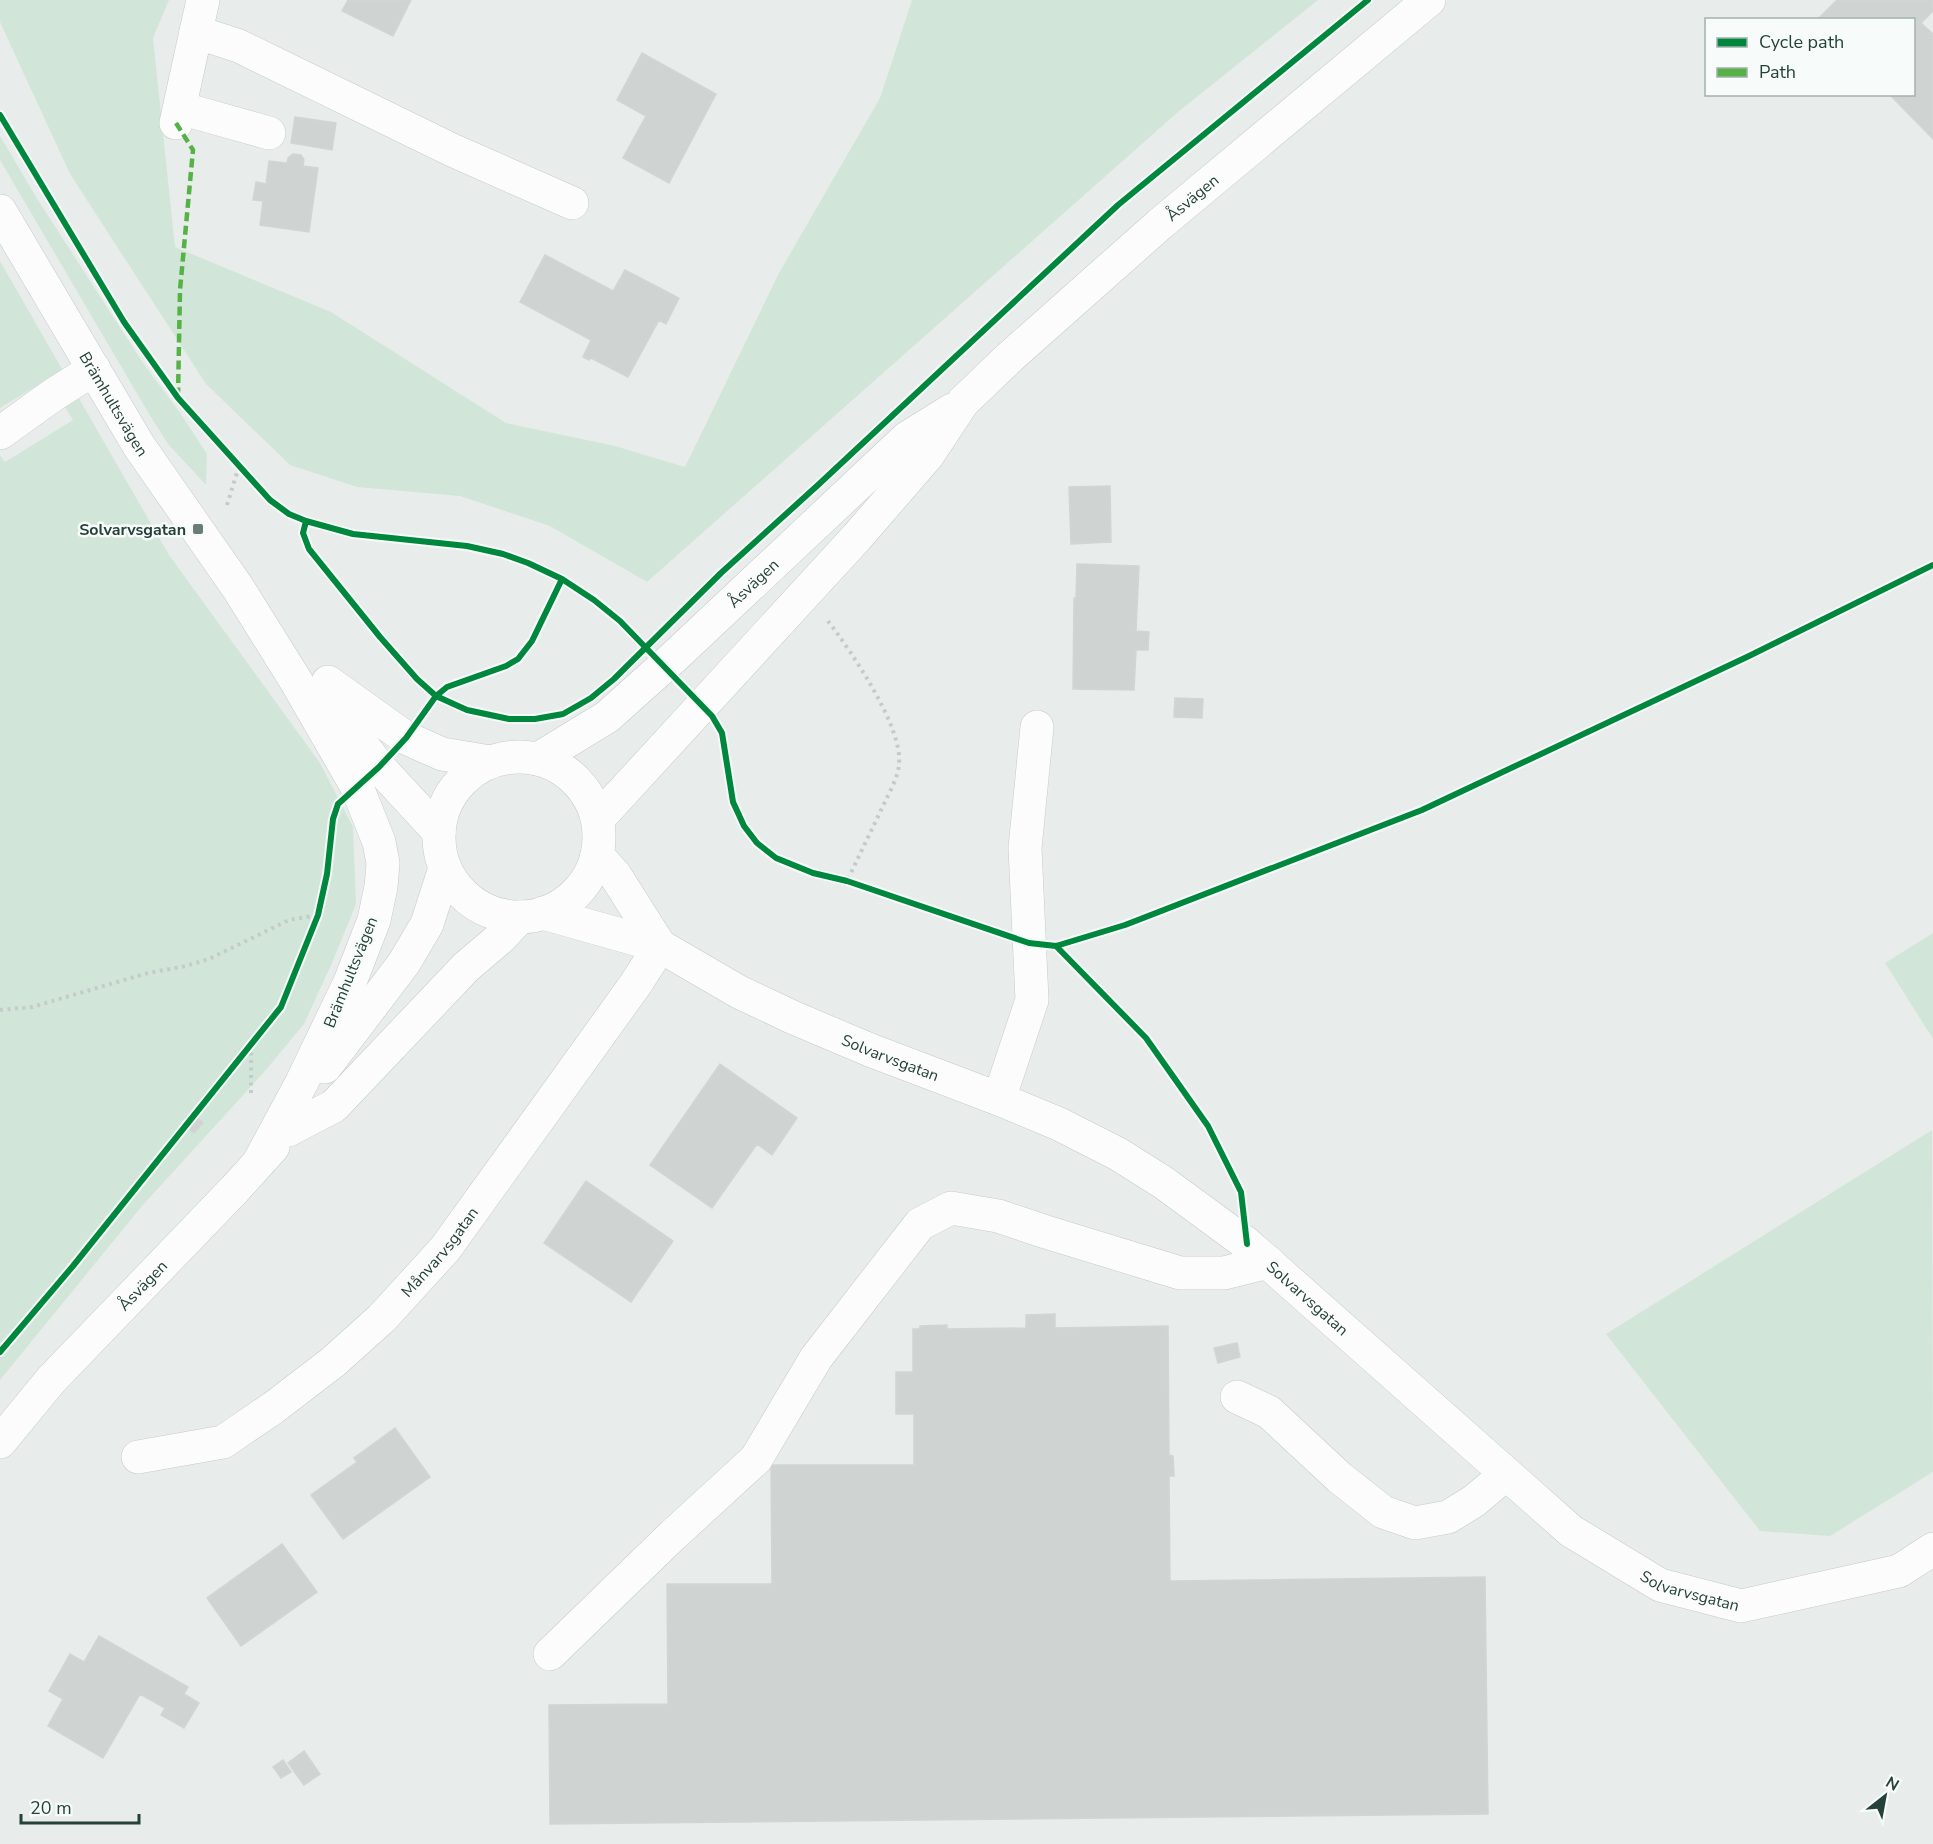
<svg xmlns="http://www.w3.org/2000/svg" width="1933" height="1844" font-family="'Nunito Sans',sans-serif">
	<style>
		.green { fill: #d1e6d8 }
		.building { fill: #cfd4d2; stroke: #d1d6d4; stroke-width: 1.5 }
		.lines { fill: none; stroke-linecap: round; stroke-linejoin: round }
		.minor-casing { stroke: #c5cac8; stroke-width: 34 }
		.path { stroke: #c3ccca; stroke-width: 4; stroke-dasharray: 3 4.5; stroke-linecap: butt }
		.minor { stroke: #fcfcfc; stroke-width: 33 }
		.quiet { stroke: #55b346; stroke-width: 4.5; stroke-dasharray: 9 4.5; stroke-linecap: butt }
		.cycleway-casing { stroke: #f7fbf9; stroke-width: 10 }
		.cycleway { stroke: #00873e; stroke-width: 6 }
		.poi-dot { fill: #697e78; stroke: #f7fbf9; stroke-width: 2 }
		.labels { text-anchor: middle; stroke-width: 5; stroke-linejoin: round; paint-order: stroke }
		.street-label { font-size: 16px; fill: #24423a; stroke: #f7fbf9 }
		.poi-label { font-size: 16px; font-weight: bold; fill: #24423a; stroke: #f7fbf9; text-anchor: end }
	</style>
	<rect width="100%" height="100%" fill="#e8edeb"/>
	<path class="green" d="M0,0H169L153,38L175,247L331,312L506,423L615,446L685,467L779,273L880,98L912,0H1318L1178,112L647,582L550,526L460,496L357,487L290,465L206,384L70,174L0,22Z
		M0,136L38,200L112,315L143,363L181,414L207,454L206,485L168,444L149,414L0,160Z
		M0,261L169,555L320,763L353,827L356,904L332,963L304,1024L265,1071L142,1206L0,1380V455L5,462L73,420L48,379L0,408Z
		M1933,933V1039L1885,963Z
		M1932,1130L1933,1472L1830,1536L1760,1531L1606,1334Z"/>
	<path class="building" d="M348,0H411L393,36L342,11Z
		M1837,0H1933V11L1921,23L1933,34V139L1889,94H1914V20H1817Z
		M642,53L716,94L669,183L623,158L646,116L617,100Z
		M295,117L336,123L332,150L291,143Z
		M293,154L301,155L304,160L303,166L318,168L309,232L260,225L263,201L253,200L256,182L266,184L269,161L287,163L288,158Z
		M545,255L613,291L625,270L679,298L666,324L659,320L628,377L591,358L589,360L583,357L591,340L520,302Z
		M1110,486L1111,542L1071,544L1069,487Z
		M1077,564L1139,566L1136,631L1149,632L1148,650H1136L1134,690L1073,689L1074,598H1076Z
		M1175,698L1203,699L1202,718L1174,717Z
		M720,1064L797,1118L772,1155L757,1144L712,1208L650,1165Z
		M198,1118L203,1123L194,1133L189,1129Z
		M586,1181L673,1241L631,1302L544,1243Z
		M1055,1314V1328L1168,1326L1169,1455L1173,1456L1174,1476H1169L1170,1581L1485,1577L1488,1814L550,1824L549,1705L668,1704L667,1584H772L771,1465H914V1414H896V1372H913V1329H920V1326L947,1325V1329L1026,1328V1315Z
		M1237,1343L1240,1357L1218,1363L1214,1348Z
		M395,1428L430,1477L343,1539L311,1495L357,1462L354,1458Z
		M282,1544L317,1592L241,1646L207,1598Z
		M99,1636L188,1687L184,1694L199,1703L184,1728L161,1715L165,1708L140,1694L103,1758L48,1726L63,1699L49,1691L70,1654L84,1662Z
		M304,1751L320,1774L304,1785L288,1763Z
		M283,1760L291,1772L281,1778L273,1767Z"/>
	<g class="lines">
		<defs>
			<g id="minor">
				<path d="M196,32L239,46L452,150L572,203"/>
				<path d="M180,108L269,133"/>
				<path d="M176,123L203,0"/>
				<path id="s1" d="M0,211L139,446L238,588L296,681L357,787L379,842L383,863L381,887L374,920L350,982L302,1082L259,1162"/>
				<path d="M0,433L53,395L94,369"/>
				<path d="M328,682L406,738L442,754L490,762"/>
				<path d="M325,696L379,767L439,832"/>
				<circle cx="519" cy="837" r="80"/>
				<path id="s2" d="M538,759L607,717L674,657L907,438L952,410"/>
				<path id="s3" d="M598,819L857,537L928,455L963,402L1010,357L1160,224L1429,0"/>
				<path d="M597,855L615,875L660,946"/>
				<path id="s4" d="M543,913L660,946L739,992L792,1017L870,1050L999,1099L1059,1124L1118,1154L1164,1183L1247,1244L1571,1531L1660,1585L1741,1606L1899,1571L1933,1549"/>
				<path d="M325,1067L404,963L427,924L445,868"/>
				<path d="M999,1099L1032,1000L1025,848L1037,727"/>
				<path d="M288,1130L334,1106L466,967L499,939L520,917"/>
				<path d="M1237,1397L1269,1412L1340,1478L1383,1512L1415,1523L1448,1517L1474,1501L1506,1474"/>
				<path id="s5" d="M0,1442L51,1380L234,1190L273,1147"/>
				<path id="s6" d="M138,1457L223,1442L273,1408L333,1362L382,1318L445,1249L635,985L660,946"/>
				<path d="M550,1654L673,1535L756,1459L816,1358L920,1224L951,1208L998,1216L1046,1232L1180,1273H1224L1268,1262"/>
			</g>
		</defs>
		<use href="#minor" class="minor-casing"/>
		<path class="path" d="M227,505L239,466
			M828,621C851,651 903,727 899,764C898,778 889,793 883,806C871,831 859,856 847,881
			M0,1010L32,1007L148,973L186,966L209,959L289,920L318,915
			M251,1045V1094"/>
		<use href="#minor" class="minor"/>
		<path class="quiet" d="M176,123L193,150L180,290L178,395"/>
		<defs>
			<path id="cycleway" d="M0,115L124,322L178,398L270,500L289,514L306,521L353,534L467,546L503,554L528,563L562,579L594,600L620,621L712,716L722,733L733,802L744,826L757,843L776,858L813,873L847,881L1029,943L1056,946L1125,925L1422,810L1749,656L1933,565
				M306,521L303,533L309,549L380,637L417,679L436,696L467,710L509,719H535L563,714L591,698L614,679L721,573L818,485L1118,205L1368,0
				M1056,946L1146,1038L1208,1126L1241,1192L1247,1244
				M0,1352L73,1266L281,1007L318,915L327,874L333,819L338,804L379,767L406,738L436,696L447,687L506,666L518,659L532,641L562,579"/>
		</defs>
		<use href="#cycleway" class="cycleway-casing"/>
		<use href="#cycleway" class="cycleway"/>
	</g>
	<rect class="poi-dot" x="192" y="523" width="12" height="12" rx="3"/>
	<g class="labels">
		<g class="street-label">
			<text dy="6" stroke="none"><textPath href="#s3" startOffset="862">Åsvägen</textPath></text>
			<text dy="6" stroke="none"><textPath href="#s1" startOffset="224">Brämhultsvägen</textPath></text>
			<text dy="6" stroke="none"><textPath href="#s2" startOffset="279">Åsvägen</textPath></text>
			<text transform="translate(350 972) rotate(-68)" y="6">Brämhultsvägen</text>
			<text dy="6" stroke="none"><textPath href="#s4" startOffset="378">Solvarvsgatan</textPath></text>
			<text dy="6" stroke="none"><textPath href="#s6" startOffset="376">Månvarvsgatan</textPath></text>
			<text dy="6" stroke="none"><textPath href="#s5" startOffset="212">Åsvägen</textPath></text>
			<text dy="6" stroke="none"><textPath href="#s4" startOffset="864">Solvarvsgatan</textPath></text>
			<text dy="6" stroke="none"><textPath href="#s4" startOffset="1350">Solvarvsgatan</textPath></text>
		</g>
		<g class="poi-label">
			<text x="186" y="535">Solvarvsgatan</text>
		</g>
	</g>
	<rect x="1705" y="18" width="210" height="78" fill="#f7fbf9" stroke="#a3b1ad" stroke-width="1.5"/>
	<rect x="1717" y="38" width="30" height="9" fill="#00873e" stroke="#a3b1ad" stroke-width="1.5"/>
	<text x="1759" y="48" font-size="18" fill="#24423a">Cycle path</text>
	<rect x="1717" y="68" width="30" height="9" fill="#55b346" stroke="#a3b1ad" stroke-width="1.5"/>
	<text x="1759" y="78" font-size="18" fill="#24423a">Path</text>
	<g transform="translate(1885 1796) rotate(31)" stroke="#f7fbf9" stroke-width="4.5" paint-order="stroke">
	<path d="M0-4.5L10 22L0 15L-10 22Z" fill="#24423a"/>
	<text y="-9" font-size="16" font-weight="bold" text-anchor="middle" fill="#24423a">N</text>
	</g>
	<path d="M21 1814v9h118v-9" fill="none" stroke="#24423a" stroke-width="3"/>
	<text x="30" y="1814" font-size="18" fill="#24423a" stroke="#f7fbf9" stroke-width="4.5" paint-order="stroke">20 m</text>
</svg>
